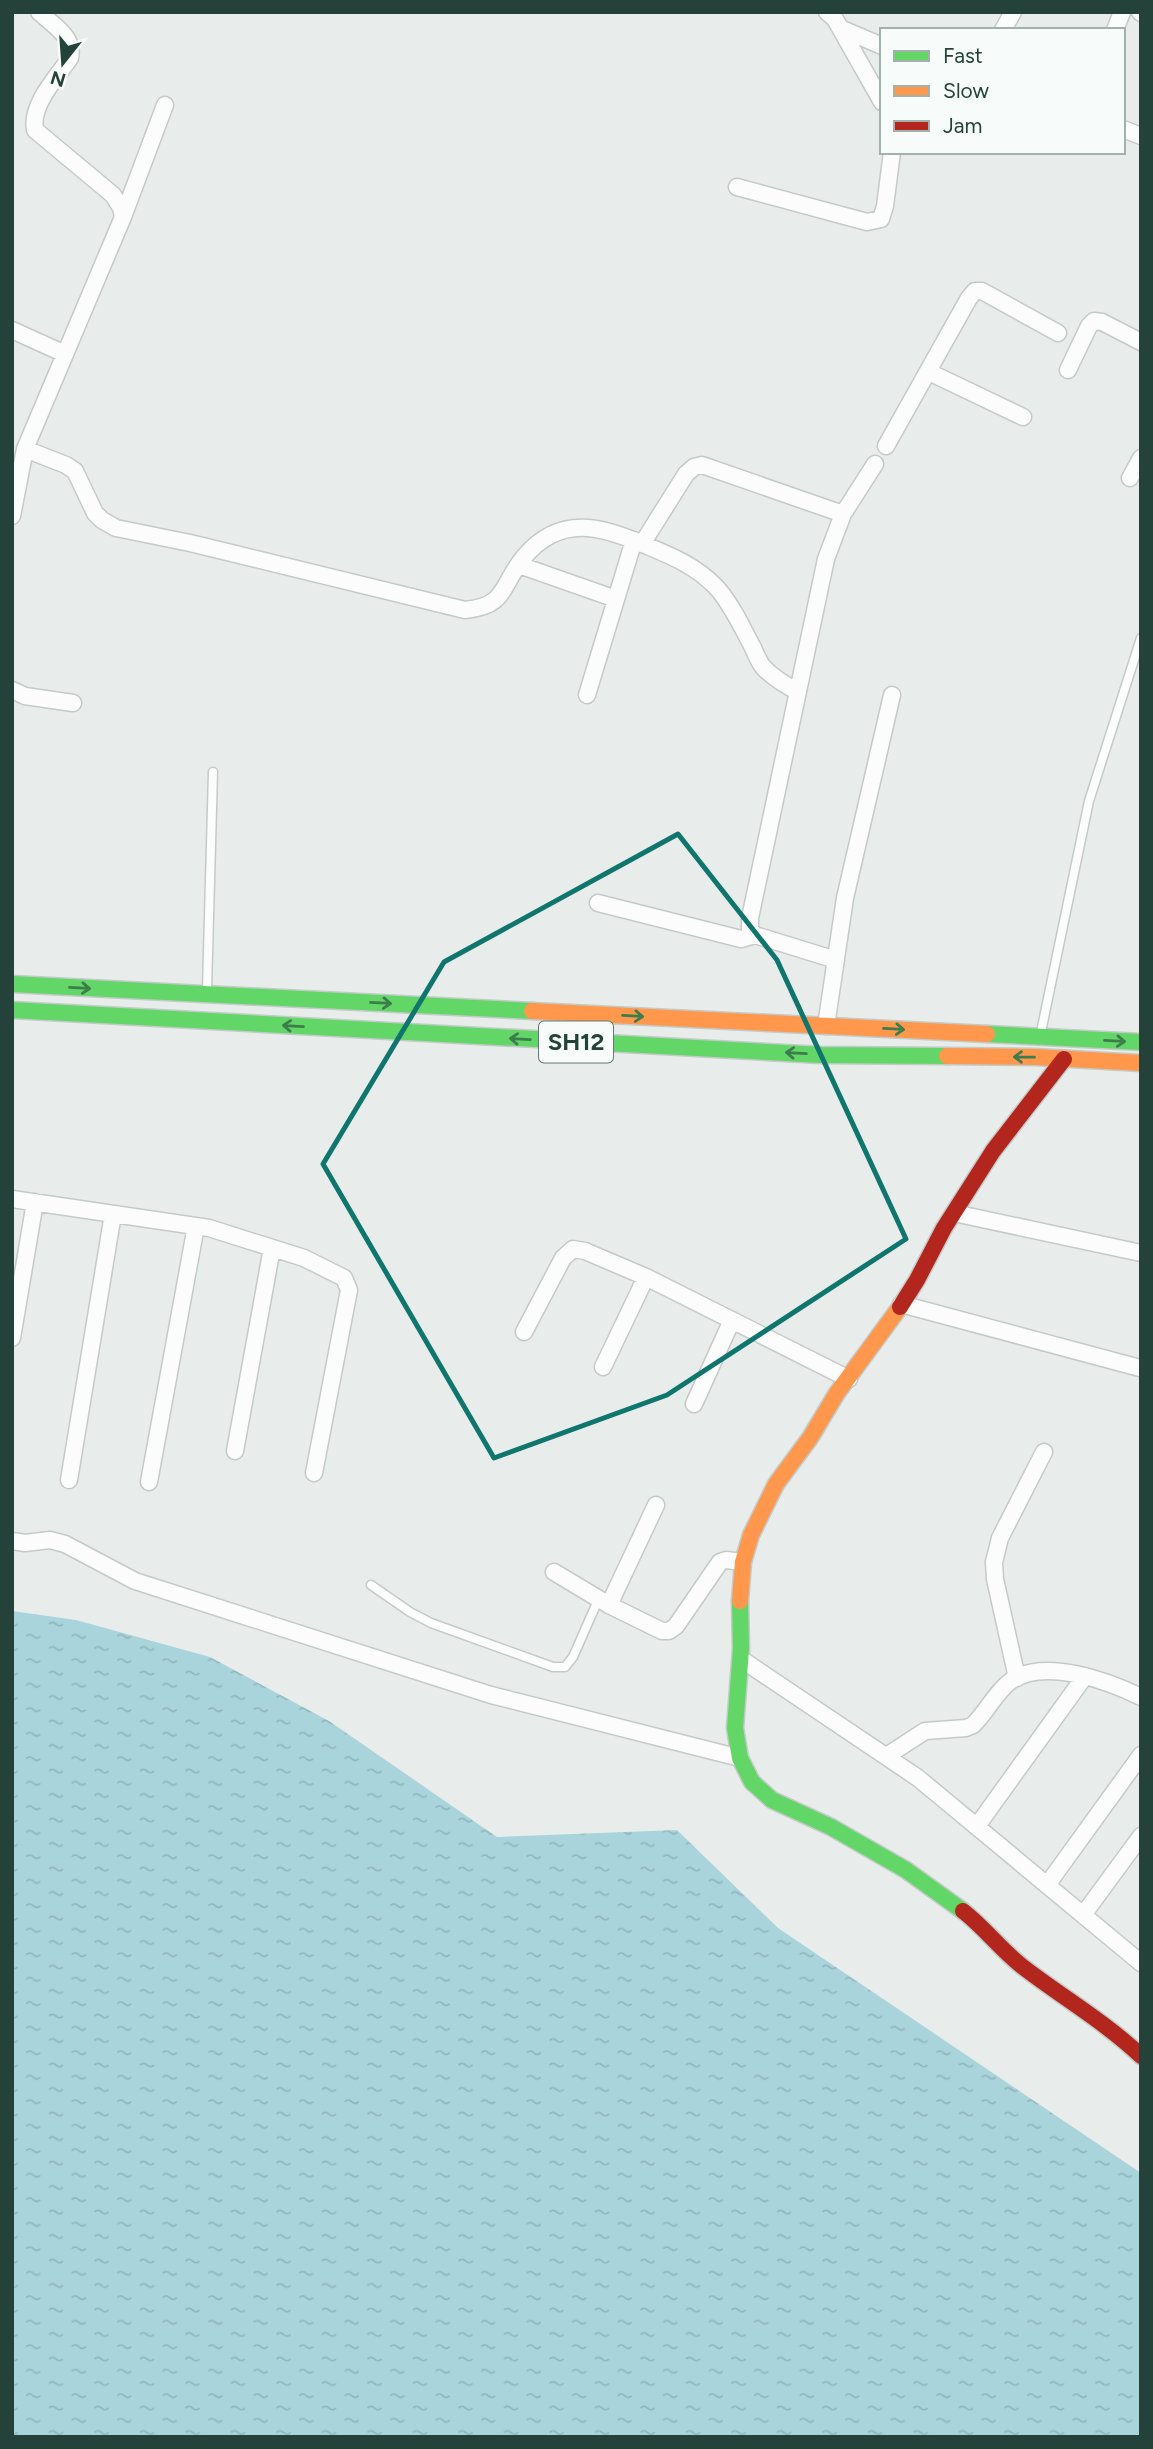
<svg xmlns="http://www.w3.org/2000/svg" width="1153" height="2449" font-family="Figtree,sans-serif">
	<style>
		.water { fill: url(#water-ripples) }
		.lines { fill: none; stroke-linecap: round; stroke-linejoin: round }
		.lane-casing { stroke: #c5cac8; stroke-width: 11 }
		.street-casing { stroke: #c5cac8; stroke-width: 19 }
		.fast-casing { stroke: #c3cbc8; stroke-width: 19 }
		.slow-casing { stroke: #c3cbc8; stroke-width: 19 }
		.jam-casing { stroke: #c3cbc8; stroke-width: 19 }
		.lane { stroke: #fcfcfc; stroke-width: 8 }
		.street { stroke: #fcfcfc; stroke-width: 16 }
		.fast { stroke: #63d668; stroke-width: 16 }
		.slow { stroke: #ff974d; stroke-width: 16 }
		.jam { stroke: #b3261e; stroke-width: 16 }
		.oneway { stroke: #3d7d4c }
		.marked { fill: none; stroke: #0f766e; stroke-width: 5; stroke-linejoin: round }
		.labels { text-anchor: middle; stroke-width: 5; stroke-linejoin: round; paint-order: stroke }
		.shield { fill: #f7fbf9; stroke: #637a73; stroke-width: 2 }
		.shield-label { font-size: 24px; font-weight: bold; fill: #24423a }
	</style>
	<defs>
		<pattern id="water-ripples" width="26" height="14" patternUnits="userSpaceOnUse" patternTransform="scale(1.75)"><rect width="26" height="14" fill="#a9d4db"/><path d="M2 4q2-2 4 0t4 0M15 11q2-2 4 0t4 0" fill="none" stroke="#91b7bd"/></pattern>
	</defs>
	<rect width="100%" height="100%" fill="#e8edeb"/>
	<path class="water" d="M12,1611L76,1620L210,1657L329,1721L497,1837L677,1830L778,1928L1141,2173V2437H12Z"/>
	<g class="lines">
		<defs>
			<path id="lane" d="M207,989L213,772
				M1041,1032L1089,801L1141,638
				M371,1585L410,1612L431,1623L553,1667H565L573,1657L599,1598"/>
			<path id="street" d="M827,12L835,19L882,102
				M1140,12L1141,13
				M840,28L882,46
				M1003,30L1013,12
				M1115,30L1122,12
				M1123,129L1141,136
				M737,187L867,222L881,219L885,206L892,152
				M123,217L165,105
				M12,330L65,354
				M1068,370L1089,326L1094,321L1102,322L1141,342
				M929,372L1023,417
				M886,446L969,298L975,291H982L1058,333
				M25,449L66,465L75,471L95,513L102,520L116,528L190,543L465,610C508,606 501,584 524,557C560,514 601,526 645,545C671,556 694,565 714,585C728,598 742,627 751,644C755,651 758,661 763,667C773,678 785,685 798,692
				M1130,478L1141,458
				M12,516L25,449L123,217L121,208L113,195L35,130C30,105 57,77 70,58C75,37 53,25 39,12
				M642,544L686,474L694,467L702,465L843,514
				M519,565L616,599
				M12,690L25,696L73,703
				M587,695L634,540
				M598,903L741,939L755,935
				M836,960L755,935L750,929V918L826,559L843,514L875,464
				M826,1026L845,898L892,695
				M12,1199L209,1228L304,1258L344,1278L349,1290L314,1473
				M954,1213L1141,1253
				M901,1304L1140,1368
				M524,1332L563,1258L573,1249L585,1251L646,1277L849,1379
				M12,1338L35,1202
				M603,1367L646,1277
				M694,1404L732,1320
				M235,1451L272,1248
				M69,1480L113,1214
				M149,1482L196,1226
				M12,1541L25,1543L50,1540L65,1544L135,1581L491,1695L740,1758
				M554,1572L609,1605L662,1631H669L676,1626L720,1562L726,1560L743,1562
				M609,1605L656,1505
				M741,1659L918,1778L1141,1963
				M1017,1678L995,1579L994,1562L1000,1538L1044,1452
				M888,1755L925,1731L966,1728L973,1725C987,1712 996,1691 1012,1680C1046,1658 1108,1681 1141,1697
				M977,1826L1085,1676
				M1047,1885L1141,1755
				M1083,1915L1141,1836"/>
			<path id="fast" d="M12,984L532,1011
				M12,1010L821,1055L947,1056
				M987,1034L1141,1042
				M740,1601L741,1649L735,1728L740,1758L752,1782L772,1800L831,1827L906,1870L963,1911"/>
			<path id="slow" d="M532,1011L987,1034
				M947,1056L1036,1057L1141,1063
				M740,1601L743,1562L751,1535L776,1484L810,1438L837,1393L900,1307"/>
			<path id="jam" d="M900,1307L917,1280L944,1228L993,1151L1064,1059
				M963,1911C985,1928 1001,1950 1023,1967C1062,1997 1105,2022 1141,2056"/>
		</defs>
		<use href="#lane" class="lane-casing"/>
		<use href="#street" class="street-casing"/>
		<use href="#fast" class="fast-casing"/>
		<use href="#slow" class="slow-casing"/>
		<use href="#jam" class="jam-casing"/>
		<use href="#lane" class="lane"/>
		<use href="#street" class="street"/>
		<use href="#fast" class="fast"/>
		<use href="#slow" class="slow"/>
		<use href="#jam" class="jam"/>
	</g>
	<defs><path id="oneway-shaft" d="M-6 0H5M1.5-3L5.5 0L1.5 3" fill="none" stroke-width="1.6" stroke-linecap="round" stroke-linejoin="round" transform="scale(1.75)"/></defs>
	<g class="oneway">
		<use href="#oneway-shaft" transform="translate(80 988) rotate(3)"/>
		<use href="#oneway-shaft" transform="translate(381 1003) rotate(3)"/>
		<use href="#oneway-shaft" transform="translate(633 1016) rotate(3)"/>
		<use href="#oneway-shaft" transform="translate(293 1026) rotate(-177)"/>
		<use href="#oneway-shaft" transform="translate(894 1029) rotate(3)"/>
		<use href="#oneway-shaft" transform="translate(520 1039) rotate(-177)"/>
		<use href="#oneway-shaft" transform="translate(1115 1041) rotate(3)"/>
		<use href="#oneway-shaft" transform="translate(796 1053) rotate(-177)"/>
		<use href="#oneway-shaft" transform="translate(1024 1057) rotate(-179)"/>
	</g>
	<path class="marked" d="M678,834L777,960L906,1239L667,1395L494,1458L323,1164L444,962Z"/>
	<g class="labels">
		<rect class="shield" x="539" y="1021.5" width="74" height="41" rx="5"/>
		<g class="shield-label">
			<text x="576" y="1050">SH12</text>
		</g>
	</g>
	<rect width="1153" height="2449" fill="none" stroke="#24423a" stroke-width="28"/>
	<rect x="880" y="28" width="245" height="126" fill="#f7fbf9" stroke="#a3b1ad" stroke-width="2"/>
	<rect x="894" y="51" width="35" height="10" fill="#63d668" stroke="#a3b1ad" stroke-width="2"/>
	<text x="943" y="63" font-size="21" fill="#24423a">Fast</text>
	<rect x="894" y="86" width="35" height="10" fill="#ff974d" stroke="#a3b1ad" stroke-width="2"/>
	<text x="943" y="98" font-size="21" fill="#24423a">Slow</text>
	<rect x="894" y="121" width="35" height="10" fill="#b3261e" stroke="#a3b1ad" stroke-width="2"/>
	<text x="943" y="133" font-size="21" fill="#24423a">Jam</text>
	<g transform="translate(63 63) rotate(197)" stroke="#f7fbf9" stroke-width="5" paint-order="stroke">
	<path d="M0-5L12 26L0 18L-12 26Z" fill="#24423a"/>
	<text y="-10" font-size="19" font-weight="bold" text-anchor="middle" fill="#24423a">N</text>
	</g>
</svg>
